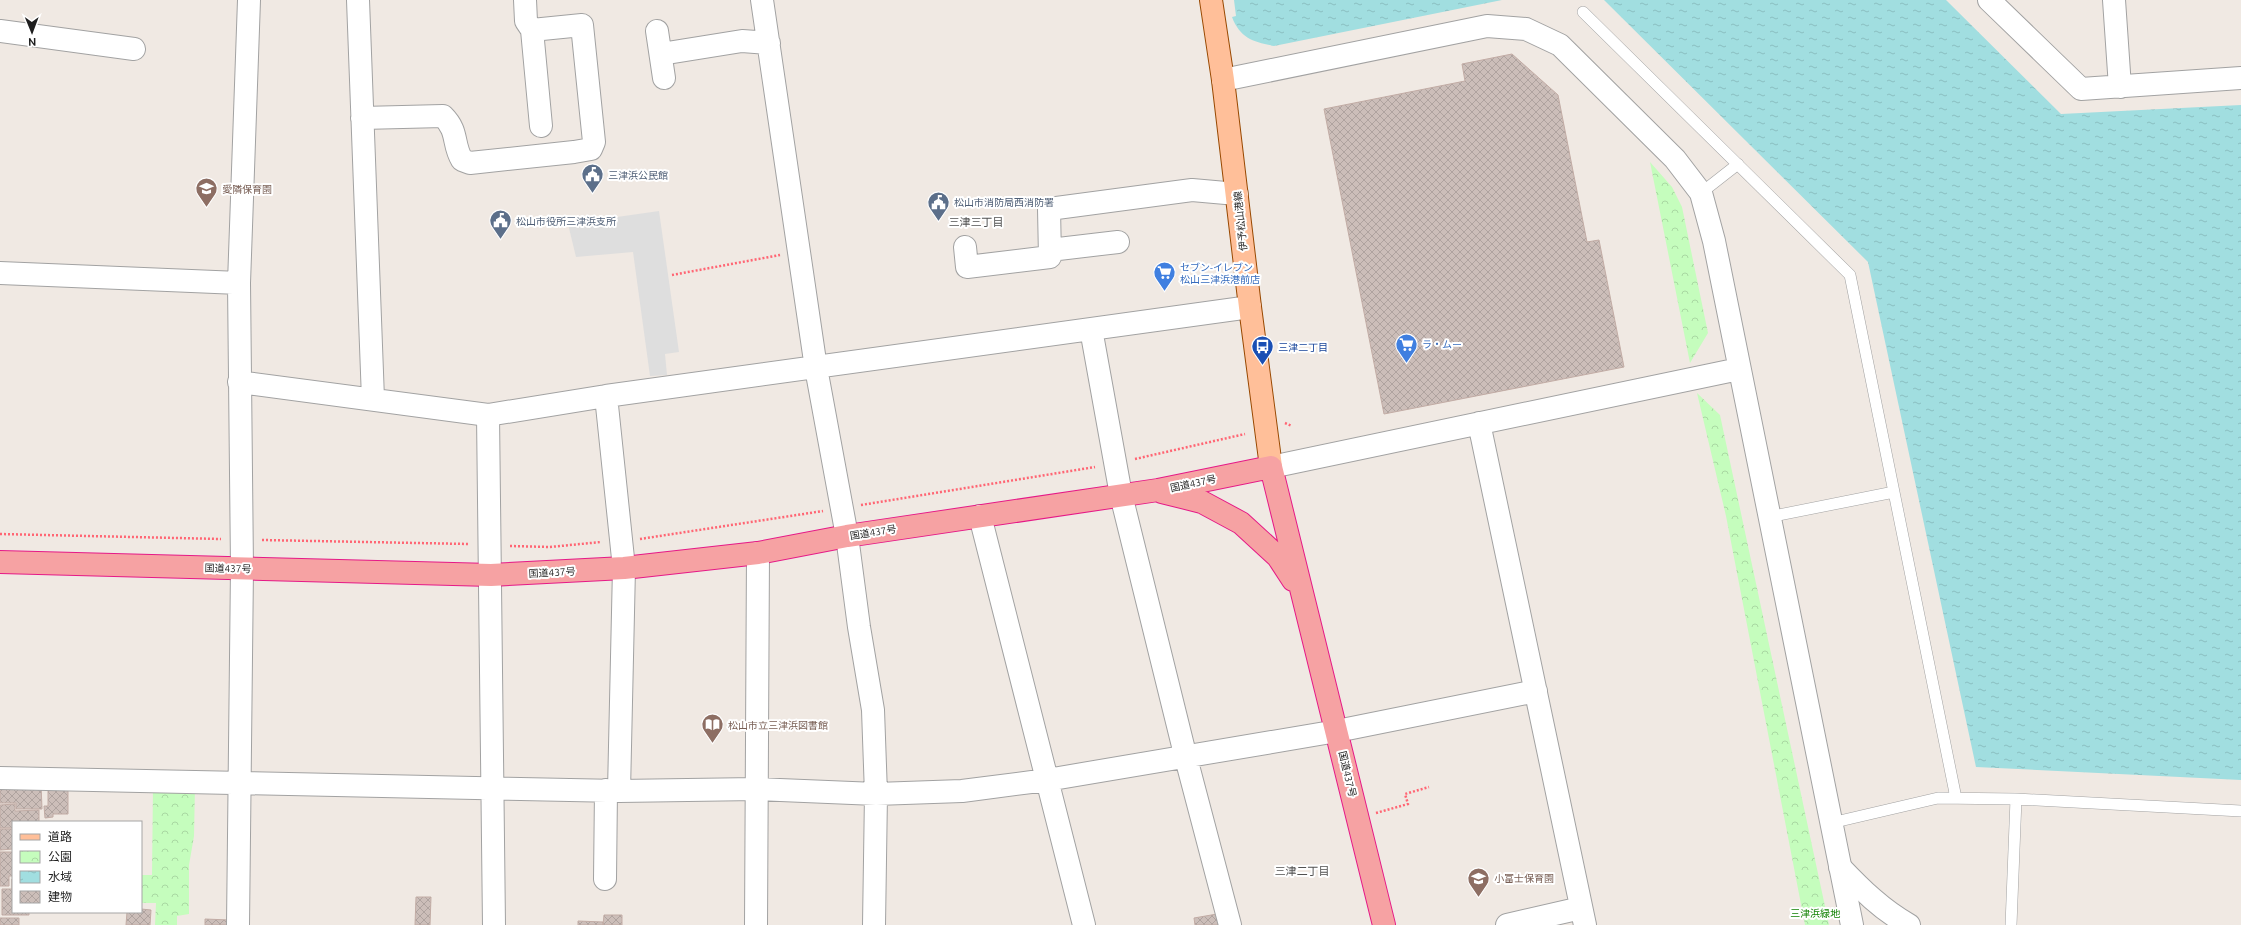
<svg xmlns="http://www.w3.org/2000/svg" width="2241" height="925" font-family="Ubuntu,'Noto Sans JP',sans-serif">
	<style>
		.park { fill: url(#park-crowns) }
		.parking { fill: #dedede }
		.water { fill: url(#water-ripples) }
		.building { fill: url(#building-cross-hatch); stroke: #c2aca5 }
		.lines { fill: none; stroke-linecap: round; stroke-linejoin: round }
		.service-casing { stroke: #a2a2a2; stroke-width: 12 }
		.minor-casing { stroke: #a2a2a2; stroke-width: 24 }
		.tertiary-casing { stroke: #a2a2a2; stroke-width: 24 }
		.primary-casing { stroke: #984800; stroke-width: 24 }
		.trunk-casing { stroke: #e51987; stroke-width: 24 }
		.path { stroke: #ff6573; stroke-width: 2.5; stroke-dasharray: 2 2; stroke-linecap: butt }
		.service { stroke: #fff; stroke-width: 11 }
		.minor { stroke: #fff; stroke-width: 22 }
		.tertiary { stroke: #fff; stroke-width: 22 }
		.primary { stroke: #ffbf99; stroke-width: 22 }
		.trunk { stroke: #f6a2a3; stroke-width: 22 }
		.labels { text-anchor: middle; stroke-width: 4; stroke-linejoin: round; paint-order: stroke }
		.service-label { font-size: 10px; fill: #4e5e75; stroke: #fff; text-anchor: start }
		.education-label { font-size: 10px; fill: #785e54; stroke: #fff; text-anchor: start }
		.street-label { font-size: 10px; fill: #1e1e1e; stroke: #fff }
		.shop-label { font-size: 10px; fill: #366cbe; stroke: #fff; text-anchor: start }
		.transit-label { font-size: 10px; fill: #164399; stroke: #fff; text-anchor: start }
		.park-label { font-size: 10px; fill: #138305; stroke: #fff }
		.neighbourhood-label { font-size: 11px; fill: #515151; stroke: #fff }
	</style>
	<defs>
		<pattern id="park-crowns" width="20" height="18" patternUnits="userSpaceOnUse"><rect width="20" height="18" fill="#c5fdbd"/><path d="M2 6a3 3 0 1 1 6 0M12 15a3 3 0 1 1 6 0" fill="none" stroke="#a9d8a2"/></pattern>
		<pattern id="water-ripples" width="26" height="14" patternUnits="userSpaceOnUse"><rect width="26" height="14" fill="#a1dee0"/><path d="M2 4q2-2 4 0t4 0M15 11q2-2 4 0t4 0" fill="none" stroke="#8abec0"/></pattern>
		<pattern id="building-cross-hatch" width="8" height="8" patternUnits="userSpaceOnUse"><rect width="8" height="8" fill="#ccbeb9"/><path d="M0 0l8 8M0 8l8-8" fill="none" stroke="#afa39f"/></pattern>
	</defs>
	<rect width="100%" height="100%" fill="#f0e9e3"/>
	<path class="park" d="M1650,162L1672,187L1682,207L1708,333L1690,363Z
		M1697,393L1720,415L1829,925H1805L1726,516Z
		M153,786H195L194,836L189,865V914L177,916V925H155L156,903H141V875H152Z"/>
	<path class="parking" d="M659,211L679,352L665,354L667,375L650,376L633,252L576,257L568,224Z"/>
	<path class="water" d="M1234,0H1502L1274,46C1253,42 1240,38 1232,17L1236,16Z
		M1604,0H1946L2061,114L2241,105V780L1976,767L1868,262Z"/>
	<path class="building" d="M1512,54L1558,95L1587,242L1599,240L1624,367L1384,414L1324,109L1465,81L1462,64Z
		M48,783H68V814H53V817L45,818L44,806H48Z
		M0,784H41L42,809H16V803H0Z
		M15,804V811L39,810V822H13V828H0V805Z
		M0,829H13V849L0,850Z
		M0,852H13V876H9V886H0Z
		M12,879L13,912H29V915H2V889H12Z
		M416,897H431L430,925H415Z
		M141,909L151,910L150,925H126L127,912H141Z
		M1217,914L1218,925H1195L1194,918Z
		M604,915H622V925H603Z
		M0,918H19V925H0Z
		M205,919L229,920V925H205Z
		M578,921L603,922V925H578Z"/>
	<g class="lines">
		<defs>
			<path id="service" d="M1583,12L1850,275L1956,798
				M1701,193L1738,164
				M1769,517L1894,492
				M1831,823L1938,798L2016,799
				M2011,925L2016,799L2241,811"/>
			<path id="minor" d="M358,0L373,399
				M525,0L526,21L532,30L541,126
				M762,0L816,368L847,536L859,627L873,710L876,794L874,925
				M1989,0L2081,89L2241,78
				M2114,0L2120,87
				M0,31L134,49
				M657,31L664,78
				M661,54L742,41L769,43
				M362,118L443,116C459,132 452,143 462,160L470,163L574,152L591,149L594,142L582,25L532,30
				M965,247L967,267L1050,257L1049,209L1192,190L1237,194
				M1050,250L1118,242
				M0,273L239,283
				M1091,329L1121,495L1186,758L1230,925
				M239,382L488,415L606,396L1250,307
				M606,396L624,568L619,791
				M488,415L494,925
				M980,516L1084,925
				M0,778L619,791L756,789L876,794L962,791L1047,780L1337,731
				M1840,867C1861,889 1882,910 1909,925
				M605,879L606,790
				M238,925L242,568L239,283L249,0
				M756,925L758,553"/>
			<path id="tertiary" d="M1223,80L1487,26L1526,29L1560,45L1675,159L1701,193L1714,241L1852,925
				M1479,423L1585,925
				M1271,467L1739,369
				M1337,731L1536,691
				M1507,925L1581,908"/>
			<path id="primary" d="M1211,0L1223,80L1250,307L1271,467"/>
			<path id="trunk" d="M1162,492L1202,502L1241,523L1278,557L1293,580
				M0,562L491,575L624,568L758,553L847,536L1158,490L1271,467L1384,925"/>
		</defs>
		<use href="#service" class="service-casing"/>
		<use href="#minor" class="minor-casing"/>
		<use href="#tertiary" class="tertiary-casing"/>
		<use href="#primary" class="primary-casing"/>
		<use href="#trunk" class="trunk-casing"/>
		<path class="path" d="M672,275L780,255
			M1285,423L1292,426
			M1135,459L1245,434
			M861,505L1095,467
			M0,534L221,539
			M640,539L823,511
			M262,540L469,544
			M510,546L550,547L601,542
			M1376,813L1408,804L1405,794L1429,787"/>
		<use href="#service" class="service"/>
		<use href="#minor" class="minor"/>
		<use href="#tertiary" class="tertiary"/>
		<use href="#primary" class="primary"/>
		<use href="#trunk" class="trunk"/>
	</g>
	<defs>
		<symbol id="civic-pin" viewBox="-11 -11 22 30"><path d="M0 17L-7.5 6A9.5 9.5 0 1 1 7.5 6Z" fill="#5c6f8a" stroke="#fff"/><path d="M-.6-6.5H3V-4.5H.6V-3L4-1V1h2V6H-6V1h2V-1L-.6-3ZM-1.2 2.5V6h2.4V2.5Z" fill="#fff"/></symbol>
		<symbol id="school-pin" viewBox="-11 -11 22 30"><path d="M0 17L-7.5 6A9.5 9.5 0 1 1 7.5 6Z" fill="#8d6e63" stroke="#fff"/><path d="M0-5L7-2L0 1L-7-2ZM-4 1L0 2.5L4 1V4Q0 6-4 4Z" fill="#fff"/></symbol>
		<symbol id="supermarket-pin" viewBox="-11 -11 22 30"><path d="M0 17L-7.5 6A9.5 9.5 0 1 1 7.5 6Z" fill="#3f7fe0" stroke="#fff"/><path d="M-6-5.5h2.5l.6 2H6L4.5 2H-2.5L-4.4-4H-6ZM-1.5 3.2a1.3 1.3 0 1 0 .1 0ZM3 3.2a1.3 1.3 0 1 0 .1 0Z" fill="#fff"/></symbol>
		<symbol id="bus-pin" viewBox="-11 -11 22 30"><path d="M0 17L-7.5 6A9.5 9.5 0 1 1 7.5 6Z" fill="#1a4fb4" stroke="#fff"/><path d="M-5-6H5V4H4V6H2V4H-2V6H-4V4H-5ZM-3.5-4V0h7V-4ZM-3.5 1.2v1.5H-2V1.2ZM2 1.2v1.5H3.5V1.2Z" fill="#fff"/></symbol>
		<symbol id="library-pin" viewBox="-11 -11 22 30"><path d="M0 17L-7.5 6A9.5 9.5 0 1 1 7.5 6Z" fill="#8d6e63" stroke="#fff"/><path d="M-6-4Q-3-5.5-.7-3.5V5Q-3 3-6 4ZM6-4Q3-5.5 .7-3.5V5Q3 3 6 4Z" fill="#fff"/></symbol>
	</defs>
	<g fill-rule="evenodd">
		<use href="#civic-pin" x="580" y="162" width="25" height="34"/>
		<use href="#school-pin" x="194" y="176" width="25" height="34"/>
		<use href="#civic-pin" x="926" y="190" width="25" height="34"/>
		<use href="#civic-pin" x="488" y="208" width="25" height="34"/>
		<use href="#supermarket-pin" x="1152" y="260" width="25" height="34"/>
		<use href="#supermarket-pin" x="1394" y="332" width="25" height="34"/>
		<use href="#bus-pin" x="1250" y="334" width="25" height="34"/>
		<use href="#library-pin" x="700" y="712" width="25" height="34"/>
		<use href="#school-pin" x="1466" y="866" width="25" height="34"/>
	</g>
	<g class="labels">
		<g class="service-label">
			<text x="608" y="179">三津浜公民館</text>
			<text x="954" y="206">松山市消防局西消防署</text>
			<text x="516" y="225">松山市役所三津浜支所</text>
		</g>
		<g class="education-label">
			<text x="222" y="193">愛隣保育園</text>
			<text x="728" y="729">松山市立三津浜図書館</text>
			<text x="1494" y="882">小富士保育園</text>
		</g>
		<g class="street-label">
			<text transform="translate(1240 221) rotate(-96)" y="4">伊予松山港線</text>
			<text transform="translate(1193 483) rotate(-12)" y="4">国道437号</text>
			<text transform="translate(873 532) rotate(-9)" y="4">国道437号</text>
			<text transform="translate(228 568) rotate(1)" y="4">国道437号</text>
			<text transform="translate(552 572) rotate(-3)" y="4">国道437号</text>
			<text transform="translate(1348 774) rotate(77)" y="4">国道437号</text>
		</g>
		<g class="shop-label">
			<text x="1180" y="271">セブン-イレブン<tspan x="1180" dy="12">松山三津浜港前店</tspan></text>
			<text x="1422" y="348">ラ・ムー</text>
		</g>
		<g class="transit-label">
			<text x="1278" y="351">三津二丁目</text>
		</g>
		<g class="park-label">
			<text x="1815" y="917">三津浜緑地</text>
		</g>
		<g class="neighbourhood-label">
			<text x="976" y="226">三津三丁目</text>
			<text x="1302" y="875">三津二丁目</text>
		</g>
	</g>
	<rect x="12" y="821" width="130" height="92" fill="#ffffff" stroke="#a5a5a5"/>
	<rect x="20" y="834" width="20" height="6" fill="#ffbf99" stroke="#a5a5a5"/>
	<text x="48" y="841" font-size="12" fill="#1e1e1e">道路</text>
	<rect x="20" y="851" width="20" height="12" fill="url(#park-crowns)" stroke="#a5a5a5"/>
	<text x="48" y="861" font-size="12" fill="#1e1e1e">公園</text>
	<rect x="20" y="871" width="20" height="12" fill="url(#water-ripples)" stroke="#a5a5a5"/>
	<text x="48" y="881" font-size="12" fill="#1e1e1e">水域</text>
	<rect x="20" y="891" width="20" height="12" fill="url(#building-cross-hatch)" stroke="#a5a5a5"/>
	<text x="48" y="901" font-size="12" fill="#1e1e1e">建物</text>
	<g transform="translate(32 32) rotate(179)" stroke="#ffffff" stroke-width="3" paint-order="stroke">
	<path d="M0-3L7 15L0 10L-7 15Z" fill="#1e1e1e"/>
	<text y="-6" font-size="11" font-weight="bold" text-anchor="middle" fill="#1e1e1e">N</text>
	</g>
</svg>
